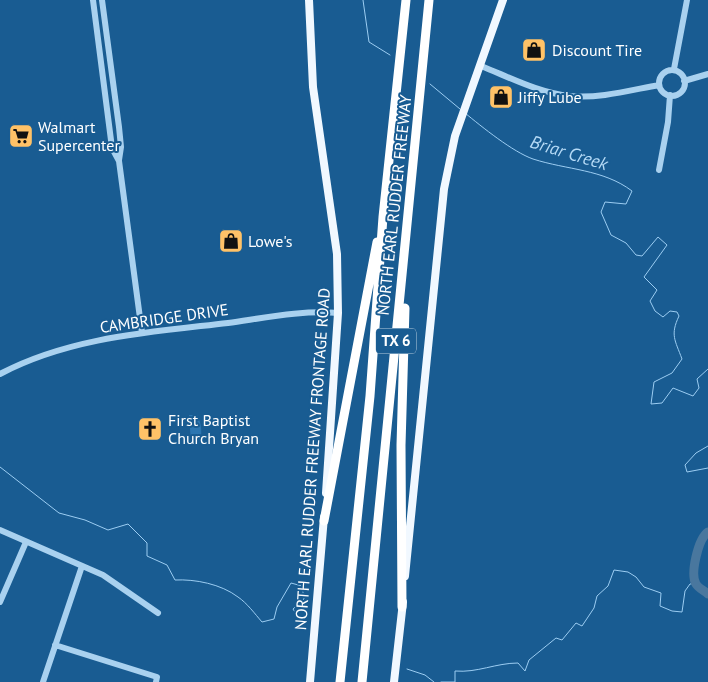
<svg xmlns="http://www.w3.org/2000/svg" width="708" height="682" font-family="'PT Sans',sans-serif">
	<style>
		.green { fill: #2c76b1 }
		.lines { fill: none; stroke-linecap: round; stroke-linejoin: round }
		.stream { stroke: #9ccdf2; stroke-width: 1 }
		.river { stroke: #49779e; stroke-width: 9 }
		.minor { stroke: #a9d1ef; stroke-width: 6 }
		.major { stroke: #f1f8ff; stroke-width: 8 }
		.highway { stroke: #fff; stroke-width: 9 }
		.labels { text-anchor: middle; stroke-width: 4; stroke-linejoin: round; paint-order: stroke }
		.shield { fill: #195c92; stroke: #bacede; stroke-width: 1 }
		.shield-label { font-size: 15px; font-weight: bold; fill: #fff }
		.poi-label { font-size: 16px; fill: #fff; stroke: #195c92; text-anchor: start }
		.street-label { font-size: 16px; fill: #fff; stroke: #195c92 }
		.water-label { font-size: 18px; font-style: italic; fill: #b5daf6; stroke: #195c92 }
	</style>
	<rect width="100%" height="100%" fill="#195c92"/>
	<path class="green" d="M189,415H197C202,425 202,432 200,443H191Z"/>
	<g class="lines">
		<path class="stream" d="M363,0L369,42L390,55
			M430,84L460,109
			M465,113C482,127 513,152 533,159C567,170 603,169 632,191L626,204L605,202L601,212L611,235L626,243L636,255L642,256L658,237L667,245L644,277L657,290L650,301L655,311L663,317L670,311L677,312L679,316C670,335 675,340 682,359L672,373L654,382L651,404L662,403L673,388L693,396L699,388L697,379L708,369
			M708,446L696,453L685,465L687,472L708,468
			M0,467L59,513L85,520L108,530L128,524L147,543V556L167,565L175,580C195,579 221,584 238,597C247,603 255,614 262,622L274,619L277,607L291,583L302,586L304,599L293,609L305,628
			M407,669L425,675L434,682
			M441,682H455V671C477,673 496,663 518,663L525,671L529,660L556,638L562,640L576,623L582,626L594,608L597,596L608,586L614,570L628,572L636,577L644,587L661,593L660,606L672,611L682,612L685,591L690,584L696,583"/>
		<path class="river" d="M708,532C698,539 690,574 696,584C698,588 705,591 708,594"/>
		<path class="minor" d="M93,0L112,148L119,161L142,333
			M102,0L119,127L121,147L119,160
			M481,66C509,77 539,93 570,96C599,99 631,90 659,85
			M674,69L687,0
			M659 83a13 13 0 1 1 26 0a13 13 0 1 1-26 0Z
			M684,81L708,74
			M659,170L668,122L670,95
			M0,374C70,337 151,332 228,323C264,318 302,310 338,313
			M0,530L103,575L158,613
			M0,602L26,542
			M55,645L157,677L156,682
			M43,682L82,566"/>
		<path class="major" d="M309,0L313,87L337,254L338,313L326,493
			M405,576L444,189L455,136L503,0
			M310,682L324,517
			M394,682L403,602"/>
		<path class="highway" d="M324,521L377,242
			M402,607L401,445L405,308
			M340,682L370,396L383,217L406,0
			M362,682L429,0"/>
	</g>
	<defs>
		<symbol id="shop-square" viewBox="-11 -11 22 22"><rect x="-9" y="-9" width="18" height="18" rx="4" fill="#ffc267" stroke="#195c92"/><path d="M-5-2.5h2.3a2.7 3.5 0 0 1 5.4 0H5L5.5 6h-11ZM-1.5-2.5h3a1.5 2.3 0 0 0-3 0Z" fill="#111"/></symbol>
		<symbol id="supermarket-square" viewBox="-11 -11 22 22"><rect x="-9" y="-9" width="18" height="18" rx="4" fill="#ffc267" stroke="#195c92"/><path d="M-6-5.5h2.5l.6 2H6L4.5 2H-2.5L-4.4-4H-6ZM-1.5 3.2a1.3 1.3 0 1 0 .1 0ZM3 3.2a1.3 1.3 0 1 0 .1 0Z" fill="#111"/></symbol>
		<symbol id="church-square" viewBox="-11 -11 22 22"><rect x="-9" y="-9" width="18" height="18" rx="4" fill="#ffc267" stroke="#195c92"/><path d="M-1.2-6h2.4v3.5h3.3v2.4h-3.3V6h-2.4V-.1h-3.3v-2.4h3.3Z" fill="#111"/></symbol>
	</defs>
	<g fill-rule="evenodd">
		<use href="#shop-square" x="520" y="36" width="28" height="28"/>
		<use href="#shop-square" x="487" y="83" width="28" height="28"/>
		<use href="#supermarket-square" x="7" y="122" width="28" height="28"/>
		<use href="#shop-square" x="217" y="227" width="28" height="28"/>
		<use href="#church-square" x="136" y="415" width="28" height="28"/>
	</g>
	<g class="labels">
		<rect class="shield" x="376" y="328.5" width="40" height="25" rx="4"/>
		<g class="shield-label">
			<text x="396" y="346">TX 6</text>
		</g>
		<g class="poi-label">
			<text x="552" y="56">Discount Tire</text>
			<text x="518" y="103">Jiffy Lube</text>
			<text x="38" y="133">Walmart<tspan x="38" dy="18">Supercenter</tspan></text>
			<text x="248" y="247">Lowe's</text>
			<text x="168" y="426">First Baptist<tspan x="168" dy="18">Church Bryan</tspan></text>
		</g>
		<g class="street-label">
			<text transform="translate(394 205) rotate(-84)" y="6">NORTH EARL RUDDER FREEWAY</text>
			<text transform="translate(164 318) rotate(-8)" y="6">CAMBRIDGE DRIVE</text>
			<text transform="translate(312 459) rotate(-86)" y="6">NORTH EARL RUDDER FREEWAY FRONTAGE ROAD</text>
		</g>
		<g class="water-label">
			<text transform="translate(569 153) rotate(17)" y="6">Briar Creek</text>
		</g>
	</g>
</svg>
